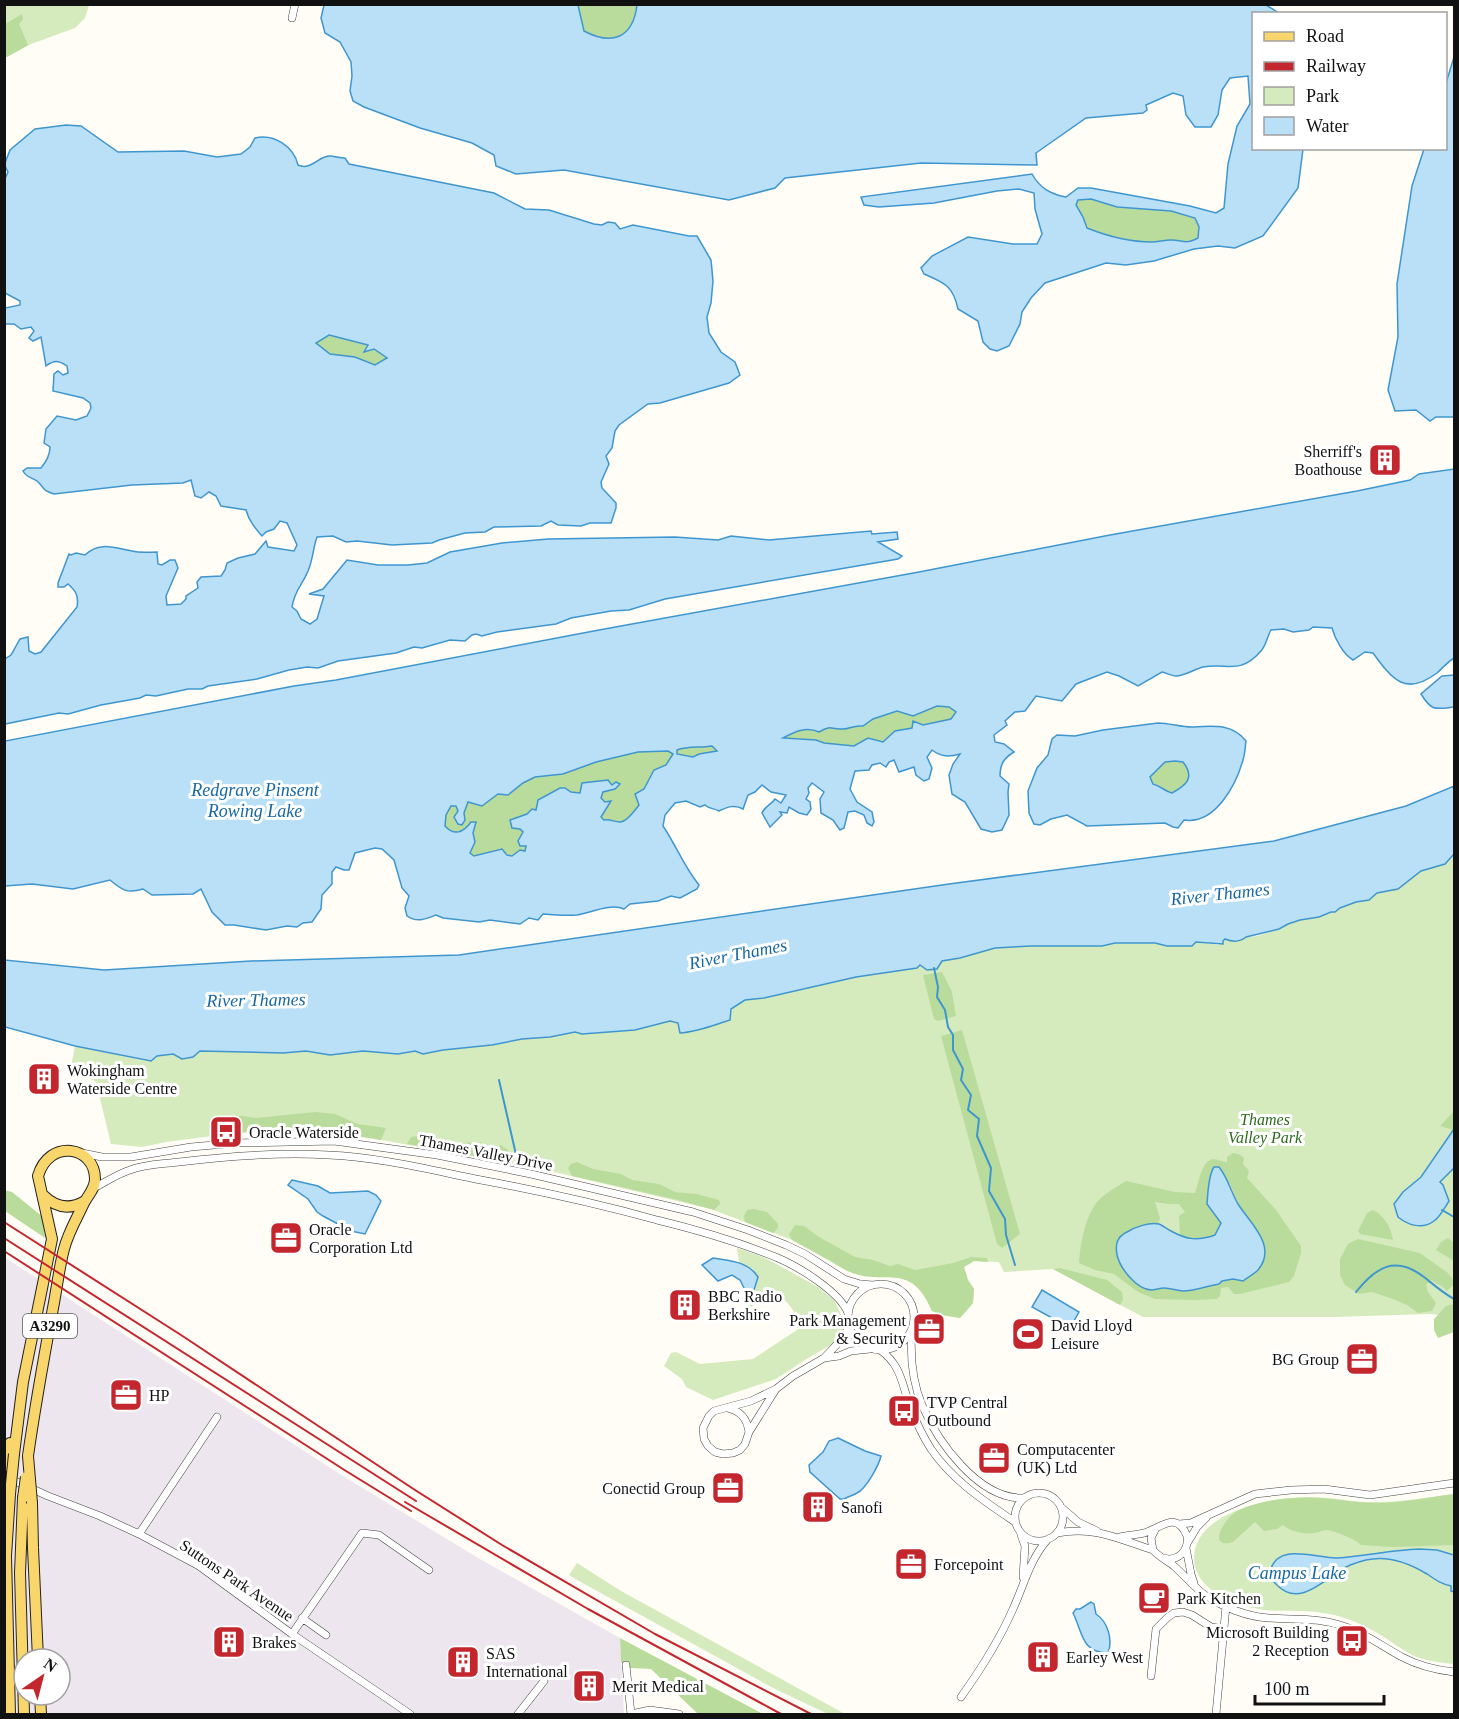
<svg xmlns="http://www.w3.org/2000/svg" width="1459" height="1719" font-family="Georgia,serif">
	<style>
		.industrial { fill: #eee6ef; fill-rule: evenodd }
		.green { fill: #d5ebbd }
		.forest { fill: #b9dc9c; fill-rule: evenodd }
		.water { fill: #b9e0f7; stroke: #3f96cf; stroke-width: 1.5; fill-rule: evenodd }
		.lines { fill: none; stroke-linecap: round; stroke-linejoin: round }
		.stream { stroke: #3f96cf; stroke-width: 2 }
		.street-casing { stroke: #444; stroke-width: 8 }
		.primary-casing { stroke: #222; stroke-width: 12 }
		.street { stroke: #fff; stroke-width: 7 }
		.primary { stroke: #f9d66b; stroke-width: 10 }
		.rail { stroke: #c4262e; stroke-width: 2 }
		.primary-bridge-casing { stroke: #222; stroke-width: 12; stroke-linecap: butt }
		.primary-bridge { stroke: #f9d66b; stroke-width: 10 }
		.labels { text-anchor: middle; stroke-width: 6; stroke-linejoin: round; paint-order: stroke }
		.shield { fill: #fff; stroke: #585858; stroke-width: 1.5 }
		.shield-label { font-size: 15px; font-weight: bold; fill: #111 }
		.poi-label { font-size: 16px; fill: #111; stroke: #fff; text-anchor: start }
		.park-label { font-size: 16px; font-style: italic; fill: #2f6b1f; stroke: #fff }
		.street-label { font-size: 16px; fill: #111; stroke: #fff }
		.water-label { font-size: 18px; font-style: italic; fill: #1768a6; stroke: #fff }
	</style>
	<rect width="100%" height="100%" fill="#fffdf5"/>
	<path class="industrial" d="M4,1257L343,1476L480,1559L620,1638L624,1714H5ZM24,1659H60V1695H24Z"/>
	<path class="green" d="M5,5H89L85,18L75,28L31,44L5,58Z
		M1454,854V1316L1428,1314L1335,1317H1143L1053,1269L1004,1272L999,1262L974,1261L964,1267L968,1280L974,1289L973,1303L960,1318L942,1315L932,1311L925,1296L911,1281L897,1277L859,1275L847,1271L792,1240L711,1209L533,1167L342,1133L258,1130L166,1142L142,1147L111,1144L96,1082L71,1066L75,1046L147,1061L157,1056L200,1051L283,1053L306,1051L330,1055L363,1051L398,1054L415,1051L423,1054L443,1050L492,1045L522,1039L550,1037L575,1032L582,1034L635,1030L670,1021L677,1023L685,1033L710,1027L730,1020L731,1009L745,1000L764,998L856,977L917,968L921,965L960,958L995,948L1031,946H1102L1115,943H1155L1167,946H1192L1196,942L1219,945L1225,939L1257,936L1279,929L1288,924L1300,920L1319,917L1357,902L1369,900L1377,893L1398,889L1421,871L1445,864Z
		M737,1248L763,1257L793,1273L818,1287L834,1300L843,1319V1335L836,1342L808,1358L776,1379L713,1400L686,1387L682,1379L664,1366L671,1353L676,1352L700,1364L753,1359L800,1328C797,1323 797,1319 795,1314C790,1304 783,1298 774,1292L748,1309L741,1299L754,1290L753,1269L739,1262Z
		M1454,1494V1664C1441,1663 1427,1661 1414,1656C1402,1650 1391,1641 1379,1634C1364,1625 1346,1617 1329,1614C1308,1609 1286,1612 1265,1610C1238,1607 1194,1591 1194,1558C1195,1510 1273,1498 1309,1497C1332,1497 1355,1503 1377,1502C1403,1502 1429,1497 1454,1494Z
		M577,1563L621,1591L845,1714H828L773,1688L579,1581L569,1575Z"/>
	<path class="forest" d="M578,5H637C633,38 612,46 584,31Z
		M22,14L23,19L19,24L28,45L5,58V24Z
		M1091,199L1117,207L1171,211L1195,218L1199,227L1198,239C1184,244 1184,240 1171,240C1164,241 1158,242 1152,242C1129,242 1107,236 1087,228L1083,217L1076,205L1078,200Z
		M329,335L369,345L365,351L374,349L387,358L375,365L355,357L330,354L315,343Z
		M937,706L949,707L956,712L951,719L923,725L913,721L912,728L895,731L884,742L868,738L854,746L824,743L816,740L782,738C794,732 806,726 819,732C833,724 830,730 843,729C851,729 852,725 863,726L873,719L897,711L913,716Z
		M712,746L717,750C714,752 695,757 692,757C688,757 681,755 677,754V750C688,746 700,748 712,746Z
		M668,751L673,753L666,765L654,770L644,789L636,794L640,805C635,810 627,822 620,822C614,822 611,819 604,820L600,817L611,801L605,802L601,798L603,792L615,789L612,785C597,789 578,798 565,788L536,810L520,829C525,834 526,844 525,851C514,856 511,859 502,849L474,856L469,853L475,842L473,833L476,822H471C463,833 454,836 445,826L446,815L451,806H456L458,811L463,813L468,802L482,806L498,794H508L523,783L535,777L563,774L595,762L639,752Z
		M1175,761L1183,762C1195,778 1187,785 1172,793C1164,791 1161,786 1154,784L1150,777L1165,762Z
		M942,972L952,992L956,1016L938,1021L934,1019L923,975Z
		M962,1030L1020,1234L1002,1248L997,1244L941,1036Z
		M1454,1111V1129L1453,1130L1440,1126Z
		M315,1112L335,1114L358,1124L386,1128L381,1140C331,1131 280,1128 229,1134L226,1126L233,1116H242L256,1118Z
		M417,1136L441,1140L452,1145L459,1143L481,1142C488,1149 492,1148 501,1145L508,1150L509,1156L507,1162L407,1144L411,1137Z
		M1233,1153L1239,1154L1244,1158L1243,1164L1249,1171L1247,1178L1276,1210L1301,1246V1253L1294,1276L1289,1282L1240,1294H1234L1228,1287L1221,1288L1220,1296L1217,1299L1194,1300L1155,1299L1138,1292L1114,1274L1095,1270L1079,1263C1080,1246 1084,1223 1093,1208C1099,1196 1115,1188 1126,1181L1175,1192L1195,1193C1199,1183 1201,1161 1213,1159C1218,1159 1222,1162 1227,1162V1157ZM1210,1173L1230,1184L1240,1207L1259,1232L1243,1281L1233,1279L1222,1281L1219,1284L1182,1291L1167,1288L1149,1290L1136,1283L1124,1270L1117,1240C1129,1228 1142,1225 1158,1224L1160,1218L1155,1202L1168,1204H1179L1185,1212L1179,1216L1180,1236C1192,1241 1203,1239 1215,1235L1221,1223L1207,1204L1210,1183Z
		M534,1156C541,1162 545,1159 551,1163V1168L549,1171L529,1167L527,1162L529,1158Z
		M577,1162L593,1169L621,1174L632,1180L659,1184L675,1192L697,1194L719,1200L720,1204L714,1210L674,1199L572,1176L568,1168L571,1164Z
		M4,1190L12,1192L43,1217L45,1238L5,1211Z
		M754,1209L767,1212L778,1224V1228L773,1233L745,1222L744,1216L747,1210Z
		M1373,1210C1385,1216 1391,1228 1393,1240L1360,1234L1358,1231L1367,1213Z
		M795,1225L804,1226L819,1237L855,1257L873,1260L890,1266L898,1264L915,1270L953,1263L971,1257L987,1258L988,1262L974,1261L964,1267L968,1280L974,1289L973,1303L960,1318L942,1315L932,1311C910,1260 887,1287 850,1272C841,1268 834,1262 825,1258C814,1251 803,1246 792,1240L789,1235Z
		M1448,1238L1454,1243V1261L1436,1250L1441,1242Z
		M1358,1239L1420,1253L1448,1273L1453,1280L1454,1284L1447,1291L1443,1287L1431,1280L1426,1285L1428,1292L1436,1303L1432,1311L1418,1313L1407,1305L1393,1299L1372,1292L1359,1294L1345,1285L1340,1275V1259L1348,1244Z
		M1060,1268L1107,1280L1122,1292L1123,1300L1120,1305L1053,1269Z
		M1454,1304V1332L1438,1338L1434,1330V1319L1446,1306Z
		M1454,1494V1545L1392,1547L1361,1545C1357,1540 1335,1531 1327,1530C1323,1530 1318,1533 1314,1533C1303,1534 1291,1532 1283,1525L1277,1529L1264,1531L1255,1522L1233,1542C1206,1550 1224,1517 1239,1510C1263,1499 1295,1496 1321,1498C1339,1499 1358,1503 1376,1503C1402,1503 1429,1497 1454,1494Z
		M620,1638L763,1714H698L651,1669L630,1668L621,1662Z"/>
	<path class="water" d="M324,5H578L584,31C612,46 633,38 637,5H1266L1279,13L1254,14V148L1303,149L1298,188L1263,236L1235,248L1218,246L1194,249L1154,261L1126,265L1106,263L1045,283L1031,298L1022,312L1020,324L1009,346L997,351L990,349L983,342L978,321L958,309C953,286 945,283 924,274L921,268L932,256L968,237L1013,244H1037L1042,234L1035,209L1034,193L1019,189L997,191L934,203L879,207L864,205L861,197L1032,174C1040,188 1050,194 1066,197L1078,188H1091L1190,206L1216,213L1224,208L1228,164L1237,126L1250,104L1248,76L1230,78L1222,90L1218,115L1211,127H1195L1186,115L1183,96L1173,93L1146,105L1147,110L1143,113L1086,118L1036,153L1037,165L921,163L785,178L775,188L729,200L564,170L516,174L496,166L494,155L472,143L420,128L364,107L353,101L350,91L352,76L351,62L340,42L325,33L321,18ZM1091,199L1117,207L1171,211L1195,218L1199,227L1198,238C1184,245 1184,240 1171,240C1164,240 1158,242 1152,242C1130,242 1107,236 1087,228L1083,217L1076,205L1078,200Z
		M1454,57V417H1436L1430,421L1416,410L1395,411L1388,390L1398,337L1397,284L1412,186L1424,149L1446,148V83Z
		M66,125L81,126L118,152L184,151L217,157L241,154L250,147L255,138C274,133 294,147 298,165C311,171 318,156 330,156C334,156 340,158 345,158L349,164L494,193L525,209L549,210L594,224L602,225L608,222L615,223L620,229L633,225L689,236H697L711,260L713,281L711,303L707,317L709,333L721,352L735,362L740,375L729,383L660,403L648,404L619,425L615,431L612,448L606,456L609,464L601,482L602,488L616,503V508L611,523H590L581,526L558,525L551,521L541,526L494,527L485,532L465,533L439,540L432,543L392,545L357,541L346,542L333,536L317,537C313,548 313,560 308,571C302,586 295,589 292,607L297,611L301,619L310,624L317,619L324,596L309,594L323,589L347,560L378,565H408L427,563L450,552L502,543L548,539L675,537L718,540L731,536L769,540L871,531L872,534L897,532L898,539L878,542L902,556L898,559L665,599L629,610L611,611L571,618L556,624L497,632L482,636L476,634L472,635L465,641L450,640L422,648L414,647L396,653L338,661L318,668L307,667L289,670L257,679L208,686L202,689H188L156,696L146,695L140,698L101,705L68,714L59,713L5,724V659L11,655L20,639L28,637L29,651L35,654L41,652L77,607C79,596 76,591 68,584L64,587H58V583L69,554L71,555L76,553L85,555C99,541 115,548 132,551C140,553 148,552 157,552L158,564L162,565L170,560H175L178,568L166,596L167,605L181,604L186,599V596L198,588L197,582L201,577L221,576L225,570L227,563L238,558L255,554L266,541L268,547L294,551L297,545L287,523L280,521L274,529L266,532L262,536C255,528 249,521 246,510L221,506L216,496L209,492L201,498L195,496L191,480L183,483L132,485L54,494C40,489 46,489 37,481C31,477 27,478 23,471L27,468H41C46,462 50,454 50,447L44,443L46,429L57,416L76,420L87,416L91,408L90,403L83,398L53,391L54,374L58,371L63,375L68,373L67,366C58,360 54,360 46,366L41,337L33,341L29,338L34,331L31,327L21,329L14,324H5V308L20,305V301L5,293L4,181L8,172L5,166V163L10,150L35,129ZM329,335L368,345L364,352L374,349L387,358L375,365L355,357L330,354L316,343Z
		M1454,469V658C1446,663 1444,667 1437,673C1405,697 1392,679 1373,653L1365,652L1353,660C1343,654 1335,639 1332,628L1313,627L1309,630L1293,632L1284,629L1271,630C1267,637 1266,646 1261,651C1239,676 1227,662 1203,667C1195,669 1184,676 1176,676C1172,676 1166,673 1162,672L1138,686L1119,676L1107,672L1076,684L1062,701L1036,696L1025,711L1015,712L1005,721L1007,725L994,735L995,742L1004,744L1014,752C1004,758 1000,764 1000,776L1009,784L1008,792L1009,815L1002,830L992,832L981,829L965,802L952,794L949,775L953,764L960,754C949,757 941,757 932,750L927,757L932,768L929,779L924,781L916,775L914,767L899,772L894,760L889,762L886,767L880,763L872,765L869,770L855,771L850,789L857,802L872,812L874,822L872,826L867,823L864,815L855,811L848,812L844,828L840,830L833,820L821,813L820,799L824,792L812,783L808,788L809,793L806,799L810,802L811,809L807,815L799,813L789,807L787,813L780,812L782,815L770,827L762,813C765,806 771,805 775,799L781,803L786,795L771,792L762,785L755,792L748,795L743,809C735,804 727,807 719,811C714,808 709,809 705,805L700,807L686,801L675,803L665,815L663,826C676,845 684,867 699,885L697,889L680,898L671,896L658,901L630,904L624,909C610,903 591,913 577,915C565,916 554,915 543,914L538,920L529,918L520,924L490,920L479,922L443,918L436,915C426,919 417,923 407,916L405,908L409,896L402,888L394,860L382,849L375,848L355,853L349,870H344L336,867L332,872V884L322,895L321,909L312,922L303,923L297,927L287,926L266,930L234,925H225L212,912L201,889L193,894L152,895L143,889C127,894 122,890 110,880L73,889L32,884L5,886V741L294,686L336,680L599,630L919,572L1110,535L1357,491L1410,480L1419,474ZM937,706L949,707L956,712L951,719L923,725L913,721L912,728L895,731L883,742L868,738L854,746L824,743L816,740L783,738C794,732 806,726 819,732C833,724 830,730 843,729C851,729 852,725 863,726L873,719L897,711L913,716ZM712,746L717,751L699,754L693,757L677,754V750C688,746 700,748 712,746ZM668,751L673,754L666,765L654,770L644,789L635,794L639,805C635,810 627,822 620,822C614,822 611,819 604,820L601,817L611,801L605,802L601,798L603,792L615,789L620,784L616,782L612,785L608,780L582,783L580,793L571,792L565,788H560L538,800L536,810L532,809L527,814L510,820L512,828L520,829L523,832L518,841L520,846H526L525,851L520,850L512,856L507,855L502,849L474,856L470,853L475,842L473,833L476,822H471C463,833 454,836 445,826L446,815L451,806H456L458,811L454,817L458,824L462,825L465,820L464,813L468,802L482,806L498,794L508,795L523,783L535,777L563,774L596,762L638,752Z
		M1454,675V707C1436,709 1432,712 1421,694L1442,676Z
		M1158,723C1169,723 1181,727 1192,727C1212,726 1232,723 1246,741C1245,748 1245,754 1243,760C1236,785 1215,825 1184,820L1178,828L1173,827L1165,823L1087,826L1067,815L1051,819L1040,825L1034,824L1029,813L1028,791L1037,768L1048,755L1052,739L1057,735L1075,736L1103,730ZM1175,761L1183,762C1195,777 1187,785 1172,793C1164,791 1161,786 1153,784L1150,777L1165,762Z
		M1454,786V854L1445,864L1421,871L1398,889L1377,893L1369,900L1356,902L1340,908L1335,912H1331L1319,917L1300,920L1288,924L1279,929L1246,937C1240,942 1232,942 1225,939L1223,941V944L1196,942L1192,946H1167L1155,943H1115L1102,946H1031L995,948L960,958L942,961L937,969L927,970L920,965L917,968L856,977L764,998L745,1000L731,1009L730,1020C714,1025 697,1032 680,1033L678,1023L670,1021L635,1030L582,1034L575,1032L550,1037L522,1039L492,1045L443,1050L423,1054L415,1051L398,1054L363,1051L330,1055L306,1051L283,1053L200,1051L193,1057L182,1059L173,1054L157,1056L151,1061L75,1046L5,1027V960L104,970L251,961L459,955L949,884L1274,841L1406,806Z
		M1454,1129V1168L1440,1182L1443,1185L1449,1201C1445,1207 1440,1217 1434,1221C1422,1230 1408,1225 1398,1217L1394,1204L1403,1192L1421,1177Z
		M1214,1167H1219C1228,1178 1231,1192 1238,1204C1250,1223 1278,1246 1258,1270C1254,1274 1247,1278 1243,1281L1233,1279L1222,1281L1219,1284C1207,1286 1195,1291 1183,1291C1177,1291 1171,1288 1164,1288C1160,1288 1155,1290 1151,1290C1136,1289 1120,1268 1117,1255C1115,1244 1117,1237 1127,1232C1135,1227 1149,1222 1159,1224C1162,1225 1167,1229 1171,1231C1187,1240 1198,1241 1215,1235L1221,1223L1207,1204C1208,1193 1208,1176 1214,1167Z
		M292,1180L318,1186L330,1193L368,1191L376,1195L381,1201L365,1234L351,1231L323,1216L317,1212L308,1199L288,1185Z
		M713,1258C730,1261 748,1261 758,1277L754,1290L747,1294L740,1280L732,1275L718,1281L702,1265Z
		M1042,1290L1079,1312L1070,1328L1032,1307Z
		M838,1438L865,1451L881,1456C879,1465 866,1489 857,1493C852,1496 849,1496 844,1499H840L810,1472L809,1465L823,1452L829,1441Z
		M1419,1549L1437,1550L1454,1555V1592L1451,1591V1586C1441,1584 1436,1580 1427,1574C1409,1563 1387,1555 1366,1560C1358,1562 1348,1565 1341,1570C1322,1582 1298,1607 1277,1585C1272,1581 1270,1576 1271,1569C1279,1542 1319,1559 1337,1558C1365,1556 1392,1550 1419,1549Z
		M1091,1602L1094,1604L1096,1614C1108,1622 1113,1640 1108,1653C1081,1652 1083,1633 1073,1613L1076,1609H1080Z"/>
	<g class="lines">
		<path class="stream" d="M934,968L938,987L937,997L945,1010L948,1027L953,1035V1050L963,1069L961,1080L971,1095L968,1110L979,1119L977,1136L991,1168L989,1191L1005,1219L1006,1235L1015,1265
			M499,1080L517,1159
			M1442,1210L1454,1217
			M1356,1292C1376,1267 1395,1255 1424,1277C1434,1285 1443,1293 1454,1299"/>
		<defs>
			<path id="street" d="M292,18L295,4
				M82,1153L102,1157H131L191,1147L237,1143L334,1141L437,1155L531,1174L693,1212L748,1230L786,1245L805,1254L844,1279L860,1284L873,1285
				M94,1188C106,1182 117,1174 130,1170C145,1164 164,1164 179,1162C229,1156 278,1152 328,1155C379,1157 431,1170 481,1180C540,1191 599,1204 657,1220C698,1230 739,1242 778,1258C799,1267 840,1292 848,1313
				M848 1317a33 33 0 1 1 66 0a33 33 0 1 1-66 0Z
				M912,1328C910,1353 912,1381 922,1405C938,1443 979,1499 1023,1498
				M880,1350C903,1366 902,1388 912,1411C917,1424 924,1438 931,1449C953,1481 984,1501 1015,1522
				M824,1358L839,1356L851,1351L870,1349
				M776,1389L749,1432L745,1444L740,1450L733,1453L723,1454L715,1452L708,1446L704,1439L703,1428L709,1416L714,1411L751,1401L776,1389L793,1376L824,1358L844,1337L849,1326
				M728,1408C741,1411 747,1419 749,1432
				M4,1476L48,1496L100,1516L139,1534L199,1566L292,1634L410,1714
				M1015 1517a24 24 0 1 1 48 0a24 24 0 1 1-48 0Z
				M1062,1508L1078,1522L1097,1531
				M1179,1524L1191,1523L1255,1494L1291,1490L1324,1489L1370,1495L1454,1483
				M1156,1528L1151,1538L1153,1550C1159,1557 1168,1561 1175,1567C1184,1575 1196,1589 1205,1595C1222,1607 1248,1617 1269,1618C1297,1620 1318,1617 1346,1627C1367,1634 1383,1647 1402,1657C1419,1666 1436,1670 1454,1672
				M1057,1533C1096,1526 1118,1539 1153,1550
				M139,1534L217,1417
				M1021,1535L1025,1546L1023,1577
				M1120,1537C1128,1535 1136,1535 1144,1533C1160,1529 1176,1509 1187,1536C1189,1551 1178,1562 1163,1558
				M1188,1542L1197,1527L1206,1518
				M1186,1548L1191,1574L1194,1583
				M302,1618L326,1635
				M292,1634L362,1533L379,1535L429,1570
				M626,1665L631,1714
				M1151,1676L1156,1629L1168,1617L1174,1613L1183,1612L1192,1615L1211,1627L1224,1629
				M961,1697C981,1669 999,1641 1013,1609C1024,1585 1030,1559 1048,1539
				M518,1714L544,1681
				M631,1714L650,1710L679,1714
				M1216,1714L1226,1606"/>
			<path id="primary" d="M43,1195C56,1208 70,1210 85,1201
				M14,1454L23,1382L52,1239L38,1176C49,1138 95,1146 95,1179C95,1189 88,1195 84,1203C77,1218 68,1233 64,1249C59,1268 57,1288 53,1308C44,1357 35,1406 28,1456
				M4,1467L10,1443
				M10,1494L6,1556L10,1714
				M23,1498L20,1573L24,1714
				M32,1503L33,1548L38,1659
				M40,1695L41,1714"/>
		</defs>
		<use href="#street" class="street-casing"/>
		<use href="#primary" class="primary-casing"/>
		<use href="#street" class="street"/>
		<use href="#primary" class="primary"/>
		<path class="rail" d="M4,1222L181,1335L415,1490L502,1545L655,1634L811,1714
			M4,1238L416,1501
			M4,1251L346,1471L411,1511
			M405,1502L588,1609L781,1714"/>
		<defs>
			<path id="primary-bridge" d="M28,1456L32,1503
				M10,1494L14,1454
				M23,1498L26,1477"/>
		</defs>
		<use href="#primary-bridge" class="primary-bridge-casing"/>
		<use href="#primary-bridge" class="primary-bridge"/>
	</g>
	<defs>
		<symbol id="building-square" viewBox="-11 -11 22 22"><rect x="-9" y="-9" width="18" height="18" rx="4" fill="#c4262e" stroke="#fff"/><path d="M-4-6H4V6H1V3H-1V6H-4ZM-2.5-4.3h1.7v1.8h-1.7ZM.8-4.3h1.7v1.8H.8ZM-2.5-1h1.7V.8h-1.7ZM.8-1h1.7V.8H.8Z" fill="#fff"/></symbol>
		<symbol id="bus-square" viewBox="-11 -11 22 22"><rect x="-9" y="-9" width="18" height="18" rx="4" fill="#c4262e" stroke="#fff"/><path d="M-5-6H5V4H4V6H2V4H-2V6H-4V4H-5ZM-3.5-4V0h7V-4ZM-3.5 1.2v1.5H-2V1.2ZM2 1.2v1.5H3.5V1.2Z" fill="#fff"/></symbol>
		<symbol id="office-square" viewBox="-11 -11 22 22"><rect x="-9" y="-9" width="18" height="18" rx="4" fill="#c4262e" stroke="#fff"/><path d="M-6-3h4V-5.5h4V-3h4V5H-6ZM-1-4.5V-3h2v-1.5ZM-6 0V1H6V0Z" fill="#fff"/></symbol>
		<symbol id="stadium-square" viewBox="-11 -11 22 22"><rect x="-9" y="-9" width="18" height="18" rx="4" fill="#c4262e" stroke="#fff"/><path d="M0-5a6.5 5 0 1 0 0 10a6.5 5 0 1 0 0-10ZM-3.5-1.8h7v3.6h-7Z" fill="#fff"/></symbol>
		<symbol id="cafe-square" viewBox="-11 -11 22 22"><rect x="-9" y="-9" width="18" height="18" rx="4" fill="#c4262e" stroke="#fff"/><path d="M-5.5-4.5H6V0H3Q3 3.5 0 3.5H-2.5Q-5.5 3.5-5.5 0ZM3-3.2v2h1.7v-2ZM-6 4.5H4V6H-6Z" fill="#fff"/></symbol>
	</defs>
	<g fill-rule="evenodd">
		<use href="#building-square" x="1366" y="441" width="38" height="38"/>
		<use href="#building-square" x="25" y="1060" width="38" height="38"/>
		<use href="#bus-square" x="207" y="1113" width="38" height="38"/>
		<use href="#office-square" x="267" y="1219" width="38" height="38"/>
		<use href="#building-square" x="666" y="1286" width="38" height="38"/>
		<use href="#office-square" x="910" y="1310" width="38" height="38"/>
		<use href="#stadium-square" x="1009" y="1315" width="38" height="38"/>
		<use href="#office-square" x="1343" y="1340" width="38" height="38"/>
		<use href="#office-square" x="107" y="1376" width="38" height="38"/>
		<use href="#bus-square" x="885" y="1392" width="38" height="38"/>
		<use href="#office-square" x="975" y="1439" width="38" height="38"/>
		<use href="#office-square" x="709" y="1469" width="38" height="38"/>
		<use href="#building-square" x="799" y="1488" width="38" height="38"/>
		<use href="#office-square" x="892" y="1545" width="38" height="38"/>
		<use href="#cafe-square" x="1135" y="1579" width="38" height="38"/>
		<use href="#bus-square" x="1333" y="1622" width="38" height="38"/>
		<use href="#building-square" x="210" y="1623" width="38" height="38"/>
		<use href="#building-square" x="1024" y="1638" width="38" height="38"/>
		<use href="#building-square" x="444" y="1643" width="38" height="38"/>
		<use href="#building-square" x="570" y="1667" width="38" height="38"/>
	</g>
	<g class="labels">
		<rect class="shield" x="23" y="1314" width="54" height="24" rx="4.5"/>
		<g class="shield-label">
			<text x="50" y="1331">A3290</text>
		</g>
		<g class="poi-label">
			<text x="1362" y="457" text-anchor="end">Sherriff's<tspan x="1362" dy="18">Boathouse</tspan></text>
			<text x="67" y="1076">Wokingham<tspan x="67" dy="18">Waterside Centre</tspan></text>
			<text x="249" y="1138">Oracle Waterside</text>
			<text x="309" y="1235">Oracle<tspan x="309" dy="18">Corporation Ltd</tspan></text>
			<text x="708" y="1302">BBC Radio<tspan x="708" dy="18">Berkshire</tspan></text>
			<text x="906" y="1326" text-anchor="end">Park Management<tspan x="906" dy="18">&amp; Security</tspan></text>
			<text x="1051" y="1331">David Lloyd<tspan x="1051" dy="18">Leisure</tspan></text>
			<text x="1339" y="1365" text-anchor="end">BG Group</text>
			<text x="149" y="1401">HP</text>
			<text x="927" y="1408">TVP Central<tspan x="927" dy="18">Outbound</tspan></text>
			<text x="1017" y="1455">Computacenter<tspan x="1017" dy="18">(UK) Ltd</tspan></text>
			<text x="705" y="1494" text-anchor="end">Conectid Group</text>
			<text x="841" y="1513">Sanofi</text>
			<text x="934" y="1570">Forcepoint</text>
			<text x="1177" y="1604">Park Kitchen</text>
			<text x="1329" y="1638" text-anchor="end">Microsoft Building<tspan x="1329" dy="18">2 Reception</tspan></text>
			<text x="252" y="1648">Brakes</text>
			<text x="486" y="1659">SAS<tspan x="486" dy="18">International</tspan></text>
			<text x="1066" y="1663">Earley West</text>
			<text x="612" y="1692">Merit Medical</text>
		</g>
		<g class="park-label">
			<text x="1265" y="1125">Thames<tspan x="1265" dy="18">Valley Park</tspan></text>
		</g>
		<g class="street-label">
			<text transform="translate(486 1152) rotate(11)" y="6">Thames Valley Drive</text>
			<text transform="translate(237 1580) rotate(34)" y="6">Suttons Park Avenue</text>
		</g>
		<g class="water-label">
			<text x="255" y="796">Redgrave Pinsent<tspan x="255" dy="21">Rowing Lake</tspan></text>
			<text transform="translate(1220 894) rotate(-6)" y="6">River Thames</text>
			<text transform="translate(738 954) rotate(-11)" y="6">River Thames</text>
			<text transform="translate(256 1000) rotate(-1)" y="6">River Thames</text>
			<text x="1297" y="1579">Campus Lake</text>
		</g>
	</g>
	<rect width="1459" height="1719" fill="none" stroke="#111111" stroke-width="12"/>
	<rect x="1252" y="12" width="195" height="138" fill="#ffffff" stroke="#a0a0a0" stroke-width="1.5"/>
	<rect x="1264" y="32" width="30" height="9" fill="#f9d66b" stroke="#a0a0a0" stroke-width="1.5"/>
	<text x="1306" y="42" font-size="18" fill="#111111">Road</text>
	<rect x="1264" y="62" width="30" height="9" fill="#c4262e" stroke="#a0a0a0" stroke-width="1.5"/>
	<text x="1306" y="72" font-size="18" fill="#111111">Railway</text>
	<rect x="1264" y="87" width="30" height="18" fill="#d5ebbd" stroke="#a0a0a0" stroke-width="1.5"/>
	<text x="1306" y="102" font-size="18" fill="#111111">Park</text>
	<rect x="1264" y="117" width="30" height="18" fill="#b9e0f7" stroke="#a0a0a0" stroke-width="1.5"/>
	<text x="1306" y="132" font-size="18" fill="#111111">Water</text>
	<g transform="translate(42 1677) rotate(35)"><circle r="28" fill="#ffffff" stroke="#a0a0a0" stroke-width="1.5"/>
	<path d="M0-4.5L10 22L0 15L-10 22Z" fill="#c4262e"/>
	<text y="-9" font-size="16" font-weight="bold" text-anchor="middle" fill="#111111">N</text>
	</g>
	<path d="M1255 1695v9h129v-9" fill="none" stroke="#111111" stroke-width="3"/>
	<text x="1264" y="1695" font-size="18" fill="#111111" stroke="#ffffff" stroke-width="4.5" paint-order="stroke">100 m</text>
</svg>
